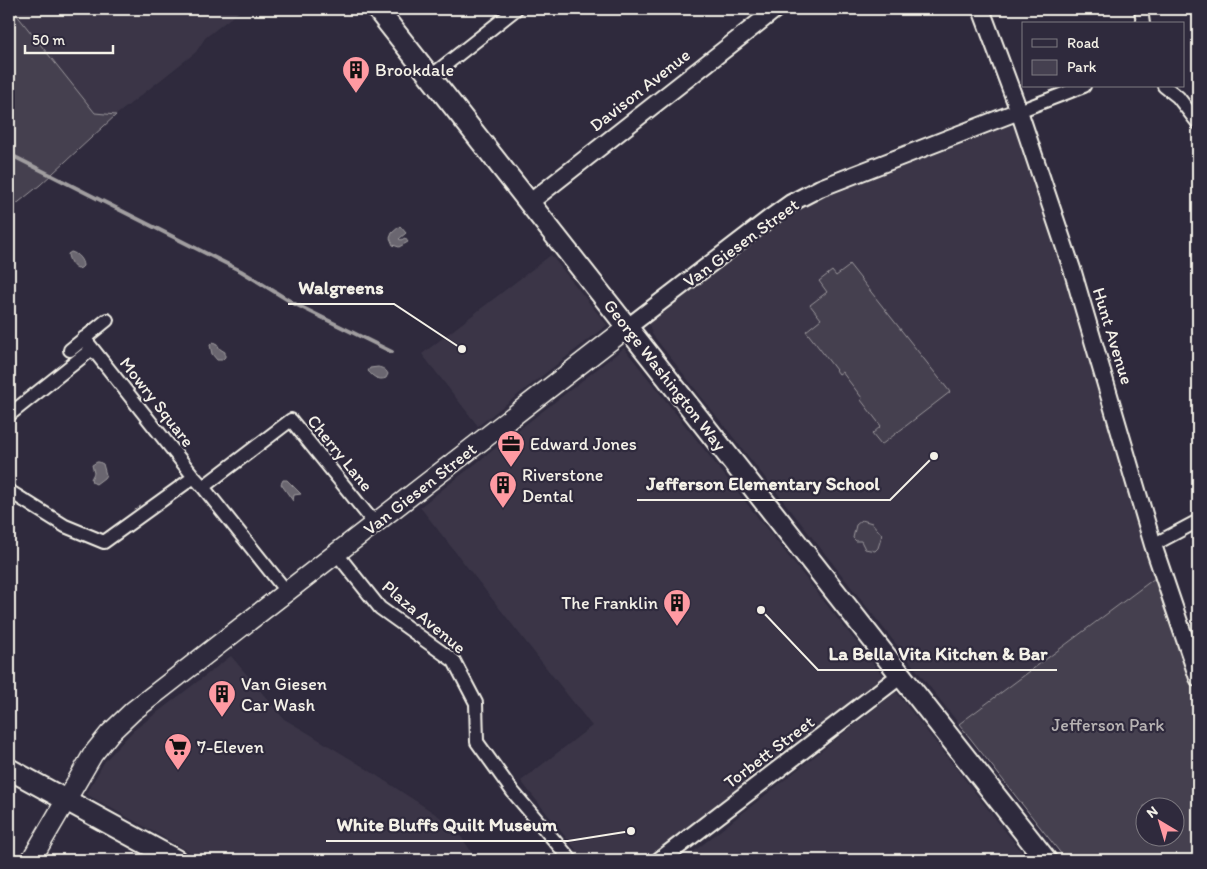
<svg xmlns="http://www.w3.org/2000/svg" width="1207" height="869" font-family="Itim,sans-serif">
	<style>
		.built { fill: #3b3647 }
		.green { fill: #454050; stroke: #9c989c; fill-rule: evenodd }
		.water { fill: #6a6670; stroke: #a19ea0 }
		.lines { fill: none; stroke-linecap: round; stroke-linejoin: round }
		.stream { stroke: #a19ea0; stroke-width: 4 }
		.minor-casing { stroke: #f4f1e8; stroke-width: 16 }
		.tertiary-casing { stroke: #f4f1e8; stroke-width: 20 }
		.secondary-casing { stroke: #f4f1e8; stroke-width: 22 }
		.primary-casing { stroke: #f4f1e8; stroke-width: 24 }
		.minor { stroke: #2f2a3d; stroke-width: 12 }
		.tertiary { stroke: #2f2a3d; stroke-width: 16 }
		.secondary { stroke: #2f2a3d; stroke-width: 19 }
		.primary { stroke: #2f2a3d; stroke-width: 20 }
		.labels { text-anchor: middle; stroke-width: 4.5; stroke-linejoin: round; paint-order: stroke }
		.poi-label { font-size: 18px; fill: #f4f1e8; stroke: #2f2a3d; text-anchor: start }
		.street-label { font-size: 18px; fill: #f4f1e8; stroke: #2f2a3d }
		.park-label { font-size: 18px; fill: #b7b3b3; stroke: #2f2a3d }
		.leader { fill: none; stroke: #f4f1e8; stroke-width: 2 }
		.callout-dot { fill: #f4f1e8; stroke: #2f2a3d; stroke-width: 2 }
		.callout-label { font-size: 19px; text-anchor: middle; font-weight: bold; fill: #f4f1e8; stroke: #2f2a3d; stroke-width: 4.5; stroke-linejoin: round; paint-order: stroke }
	</style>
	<rect width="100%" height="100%" fill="#2f2a3d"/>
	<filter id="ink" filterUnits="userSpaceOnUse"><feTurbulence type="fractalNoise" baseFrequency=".02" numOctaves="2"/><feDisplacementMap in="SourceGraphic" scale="10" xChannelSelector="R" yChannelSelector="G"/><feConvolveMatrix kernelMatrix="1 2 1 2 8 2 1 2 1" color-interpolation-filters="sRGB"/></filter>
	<g filter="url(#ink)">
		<path class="built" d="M12,9H242L205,38L196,52L116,115L95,114Z
			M1008,125L1013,126L1019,132L1064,264L1155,578L959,724L652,334L649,324L653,319L769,228L809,203L840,188L861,180Z
			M551,255L607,325L478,426L422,354Z
			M624,348L883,676L650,860H562L576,850L521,781L592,726L420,507Z
			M231,656L284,719L303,730L362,766L434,813L455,828L477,860H204L86,794L105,761L133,731Z
			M896,692L1028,860H683Z"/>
		<path class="green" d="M9,9H12L95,113L116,115L40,185L9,210Z
			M849,264L950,392L881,445L872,434L881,426L861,400L862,398L842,372L839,374L806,331L821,319L810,305L827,292L819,281L832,271L836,276L848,267Z
			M862,520L872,523L882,535L878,548L875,551L865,549L861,541H856L853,538L856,525Z
			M1155,578L1164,608L1176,640L1198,692V860H1066L959,724ZM1144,806H1174V836H1144Z"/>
		<path class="water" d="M400,226L406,233L399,239L401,240L405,238L408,242L399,247L393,245L390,238L392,233Z
			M71,252C77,253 83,260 83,266L81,268L78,269C73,268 68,259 68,254Z
			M213,342L217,344L220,349L225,352V357L222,360H217L212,354L210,345Z
			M378,367C382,368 386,369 388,374L386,378C379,381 373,377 368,371L370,368Z
			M97,462H99L103,464L106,475L104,478L96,484L92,482L91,479L94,473L92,465Z
			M283,480H287L301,494L294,495L293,501L281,484Z"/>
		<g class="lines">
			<path class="stream" d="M9,154L241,271L293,303L392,352"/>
			<defs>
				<path id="minor" d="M1141,9L1143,24
					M430,77L516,9
					M1164,86L1178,97L1198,123
					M1019,111L1084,86
					M84,338L194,477L203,487L286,591
					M70,350L107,320
					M9,415L92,349
					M203,487L291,420L375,524
					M9,491L65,526L104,542L194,477
					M1153,545L1198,521
					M337,554L380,608L454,661L476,703L477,742L513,792L571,860"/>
				<path id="tertiary" d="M981,9L1019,111L1072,269L1153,545L1198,678
					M529,203L776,9
					M628,327L770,218L791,203L820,188L1019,111
					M660,860L901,675"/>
				<path id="secondary" d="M31,860L93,754L110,733L133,711L628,327"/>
				<path id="primary" d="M377,9L1046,860
					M9,769L176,860"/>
			</defs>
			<use href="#minor" class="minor-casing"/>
			<use href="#tertiary" class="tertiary-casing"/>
			<use href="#secondary" class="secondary-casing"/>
			<use href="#primary" class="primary-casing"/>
			<use href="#minor" class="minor"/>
			<use href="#tertiary" class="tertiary"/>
			<use href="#secondary" class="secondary"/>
			<use href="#primary" class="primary"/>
		</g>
	</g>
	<defs>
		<symbol id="building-pin" viewBox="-11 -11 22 30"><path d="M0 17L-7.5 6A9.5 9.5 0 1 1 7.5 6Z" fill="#ff9aa2" stroke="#2f2a3d"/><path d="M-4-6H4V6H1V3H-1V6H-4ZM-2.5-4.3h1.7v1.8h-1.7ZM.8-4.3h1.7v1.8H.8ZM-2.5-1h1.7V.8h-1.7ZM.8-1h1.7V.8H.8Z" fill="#111"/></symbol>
		<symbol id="office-pin" viewBox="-11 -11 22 30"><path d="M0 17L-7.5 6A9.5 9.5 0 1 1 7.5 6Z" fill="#ff9aa2" stroke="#2f2a3d"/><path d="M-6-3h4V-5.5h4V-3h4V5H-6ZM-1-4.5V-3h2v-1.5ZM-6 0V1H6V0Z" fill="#111"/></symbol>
		<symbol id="supermarket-pin" viewBox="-11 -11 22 30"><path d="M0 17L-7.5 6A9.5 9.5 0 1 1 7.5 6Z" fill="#ff9aa2" stroke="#2f2a3d"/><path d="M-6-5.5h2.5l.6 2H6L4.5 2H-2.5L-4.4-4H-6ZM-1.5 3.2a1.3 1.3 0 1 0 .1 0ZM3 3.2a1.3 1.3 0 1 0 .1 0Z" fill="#111"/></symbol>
	</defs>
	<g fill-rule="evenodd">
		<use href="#building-pin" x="340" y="54" width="32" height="43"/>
		<use href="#office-pin" x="495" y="428" width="32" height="43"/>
		<use href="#building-pin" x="487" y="469" width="32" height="43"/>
		<use href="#building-pin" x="661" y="587" width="32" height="43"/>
		<use href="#building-pin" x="206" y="678" width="32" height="43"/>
		<use href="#supermarket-pin" x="162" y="731" width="32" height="43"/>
	</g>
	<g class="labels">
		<g class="poi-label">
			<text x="375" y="76">Brookdale</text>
			<text x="530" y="450">Edward Jones</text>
			<text x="522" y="481">Riverstone<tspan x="522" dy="21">Dental</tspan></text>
			<text x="658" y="609" text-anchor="end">The Franklin</text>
			<text x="241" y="690">Van Giesen<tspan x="241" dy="21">Car Wash</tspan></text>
			<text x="197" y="753">7-Eleven</text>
		</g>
		<g class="street-label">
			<text transform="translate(640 90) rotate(-38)" y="6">Davison Avenue</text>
			<text transform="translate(741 243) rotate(-36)" y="6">Van Giesen Street</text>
			<text transform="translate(1113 336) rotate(73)" y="6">Hunt Avenue</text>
			<text transform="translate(665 375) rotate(52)" y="6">George Washington Way</text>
			<text transform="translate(157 402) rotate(52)" y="6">Mowry Square</text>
			<text transform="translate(340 453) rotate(51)" y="6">Cherry Lane</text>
			<text transform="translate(420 489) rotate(-38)" y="6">Van Giesen Street</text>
			<text transform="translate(424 617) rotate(40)" y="6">Plaza Avenue</text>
			<text transform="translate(769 752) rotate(-37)" y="6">Torbett Street</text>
		</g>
		<g class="park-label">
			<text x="1108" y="731">Jefferson Park</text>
		</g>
	</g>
	<path class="leader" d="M462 349L394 304H288M934 456L890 500H637M761 610L818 670H1057M631 831L568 841H326"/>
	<g class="callout-dot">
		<circle cx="462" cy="349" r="5"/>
		<circle cx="934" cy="456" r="5"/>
		<circle cx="761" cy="610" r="5"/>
		<circle cx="631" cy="831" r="5"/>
	</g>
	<g class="callout-label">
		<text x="341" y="294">Walgreens</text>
		<text x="763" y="490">Jefferson Elementary School</text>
		<text x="938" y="660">La Bella Vita Kitchen &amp; Bar</text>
		<text x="447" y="831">White Bluffs Quilt Museum</text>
	</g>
	<rect width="1207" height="869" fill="none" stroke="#2f2a3d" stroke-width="30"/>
	<rect x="15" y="15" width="1177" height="839" fill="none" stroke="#f4f1e8" stroke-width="2" filter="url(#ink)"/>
	<rect x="1022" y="22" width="162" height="65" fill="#2f2a3d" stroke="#7e7a81"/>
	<rect x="1032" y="39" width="25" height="8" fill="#2f2a3d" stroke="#7e7a81"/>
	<text x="1067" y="48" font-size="15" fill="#f4f1e8">Road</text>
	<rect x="1032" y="60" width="25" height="15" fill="#454050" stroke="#7e7a81"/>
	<text x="1067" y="72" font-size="15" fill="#f4f1e8">Park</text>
	<g transform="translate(1160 822) rotate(322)"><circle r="24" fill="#2f2a3d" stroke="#7e7a81"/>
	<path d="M0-4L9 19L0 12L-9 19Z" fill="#ff9aa2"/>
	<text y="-8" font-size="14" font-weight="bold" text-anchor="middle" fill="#f4f1e8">N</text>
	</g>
	<path d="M25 45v8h88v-8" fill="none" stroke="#f4f1e8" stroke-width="2.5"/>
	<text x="32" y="45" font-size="15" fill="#f4f1e8" stroke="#2f2a3d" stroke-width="4" paint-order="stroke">50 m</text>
</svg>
